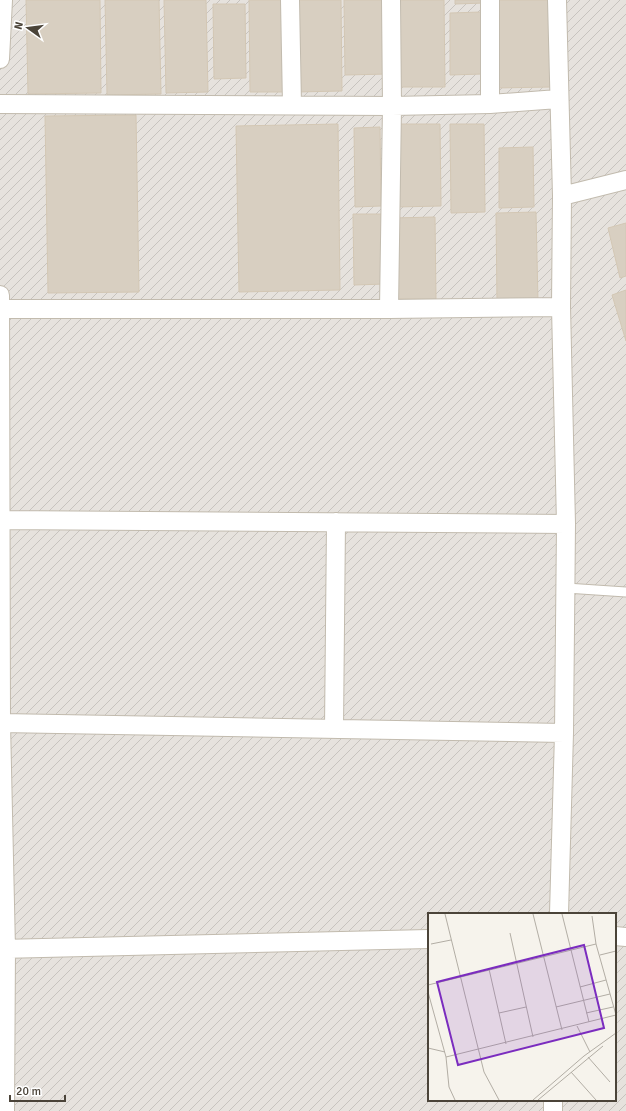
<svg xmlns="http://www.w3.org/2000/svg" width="626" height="1111" font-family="Signika,sans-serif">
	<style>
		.industrial { fill: url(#industrial-furrows); fill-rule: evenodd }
		.building { fill: #d8cfc1; stroke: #d3c7b4 }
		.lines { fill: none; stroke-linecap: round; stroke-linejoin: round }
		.lane-casing { stroke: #c2bbae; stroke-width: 11 }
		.street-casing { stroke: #c2bbae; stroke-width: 20 }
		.lane { stroke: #fff; stroke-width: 9 }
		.street { stroke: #fff; stroke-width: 18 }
		.inset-road { fill: none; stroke: #b2ada4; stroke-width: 1 }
		.view { fill: #7b2cbf; fill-opacity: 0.15; stroke: #7b2cbf; stroke-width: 2 }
		.inset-edge { fill: none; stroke: #4b4439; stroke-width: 2 }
	</style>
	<defs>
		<pattern id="industrial-furrows" width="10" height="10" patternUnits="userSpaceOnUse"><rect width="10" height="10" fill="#e6e2dd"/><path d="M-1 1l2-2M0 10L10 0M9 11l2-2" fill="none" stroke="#c7c3be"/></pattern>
	</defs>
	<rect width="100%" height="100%" fill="#f6f3ec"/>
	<path class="industrial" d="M0,0H626V1111H0ZM429,914H615V1100H429Z"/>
	<path class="building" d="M26,0H100L101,93L28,94Z
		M105,0H159L161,94L107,95Z
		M164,0H206L208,92L166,93Z
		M249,0H282L284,92H250Z
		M296,0H341L342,91L297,92Z
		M344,0H387L388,74L345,75Z
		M396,0H444L445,87H398Z
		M455,0H485V3L455,4Z
		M493,0H551L552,87L495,88Z
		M213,4H245L246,78L214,79Z
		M481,12L482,74L450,75V13Z
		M136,115L139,292L48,293L45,116Z
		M338,124L340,290L239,292L236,126Z
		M395,124H440L441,206L396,207Z
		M450,124H484L485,212L451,213Z
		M380,127L381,206L355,207L354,128Z
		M533,147L534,207L499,208V148Z
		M536,212L538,302L497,303L496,213Z
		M353,214H384L385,284L354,285Z
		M435,217L436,299H394L392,218Z
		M626,223V276L620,278L608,228Z
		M626,290V341L612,295Z"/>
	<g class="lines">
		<defs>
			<path id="lane" d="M566,588L626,592"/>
			<path id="street" d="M290,0L292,105
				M490,0V104
				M557,0L562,196L561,307L566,524L564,733L559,914
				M0,59L3,0
				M0,104L392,106L490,104L558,99
				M562,196L626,180
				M0,295L1,723L6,949L5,1111
				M0,309H389L561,307
				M389,309L392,106L391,0
				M0,520L566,524
				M1,723L564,733
				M334,729L336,522
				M615,936L626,937
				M0,949L429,939
				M553,1111V1100"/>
		</defs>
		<use href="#lane" class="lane-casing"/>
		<use href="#street" class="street-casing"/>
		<use href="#lane" class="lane"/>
		<use href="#street" class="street"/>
	</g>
	<g transform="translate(428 913)">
		<rect width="188" height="188" fill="#f6f3ec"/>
		<path class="inset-road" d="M17,1L56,159L71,187M105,1L134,117M134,1L161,109M164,3L168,31L188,102M82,20L105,124M3,31L23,27M172,42L188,38M61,56L78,131M0,72L168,31M152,74L178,67M0,79L18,144L21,174L27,187M128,94L182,81M71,100L98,94M158,100L185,94M149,113L162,139M0,135L17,139M18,144L188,102M160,144L182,169M143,159L168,187M105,187L156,143L188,120M110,187L175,133"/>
		<path class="view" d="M156,32L176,115L30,152L9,69Z"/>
		<rect width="188" height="188" class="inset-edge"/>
	</g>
	<g transform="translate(28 28) rotate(284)" stroke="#ffffff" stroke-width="3" paint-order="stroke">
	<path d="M0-3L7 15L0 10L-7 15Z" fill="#4b4439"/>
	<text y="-6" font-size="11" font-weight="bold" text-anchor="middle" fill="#4b4439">N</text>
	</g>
	<path d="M10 1095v6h55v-6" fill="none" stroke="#4b4439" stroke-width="2"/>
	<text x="16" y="1095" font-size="12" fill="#4b4439" stroke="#ffffff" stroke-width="3" paint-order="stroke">20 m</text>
</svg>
